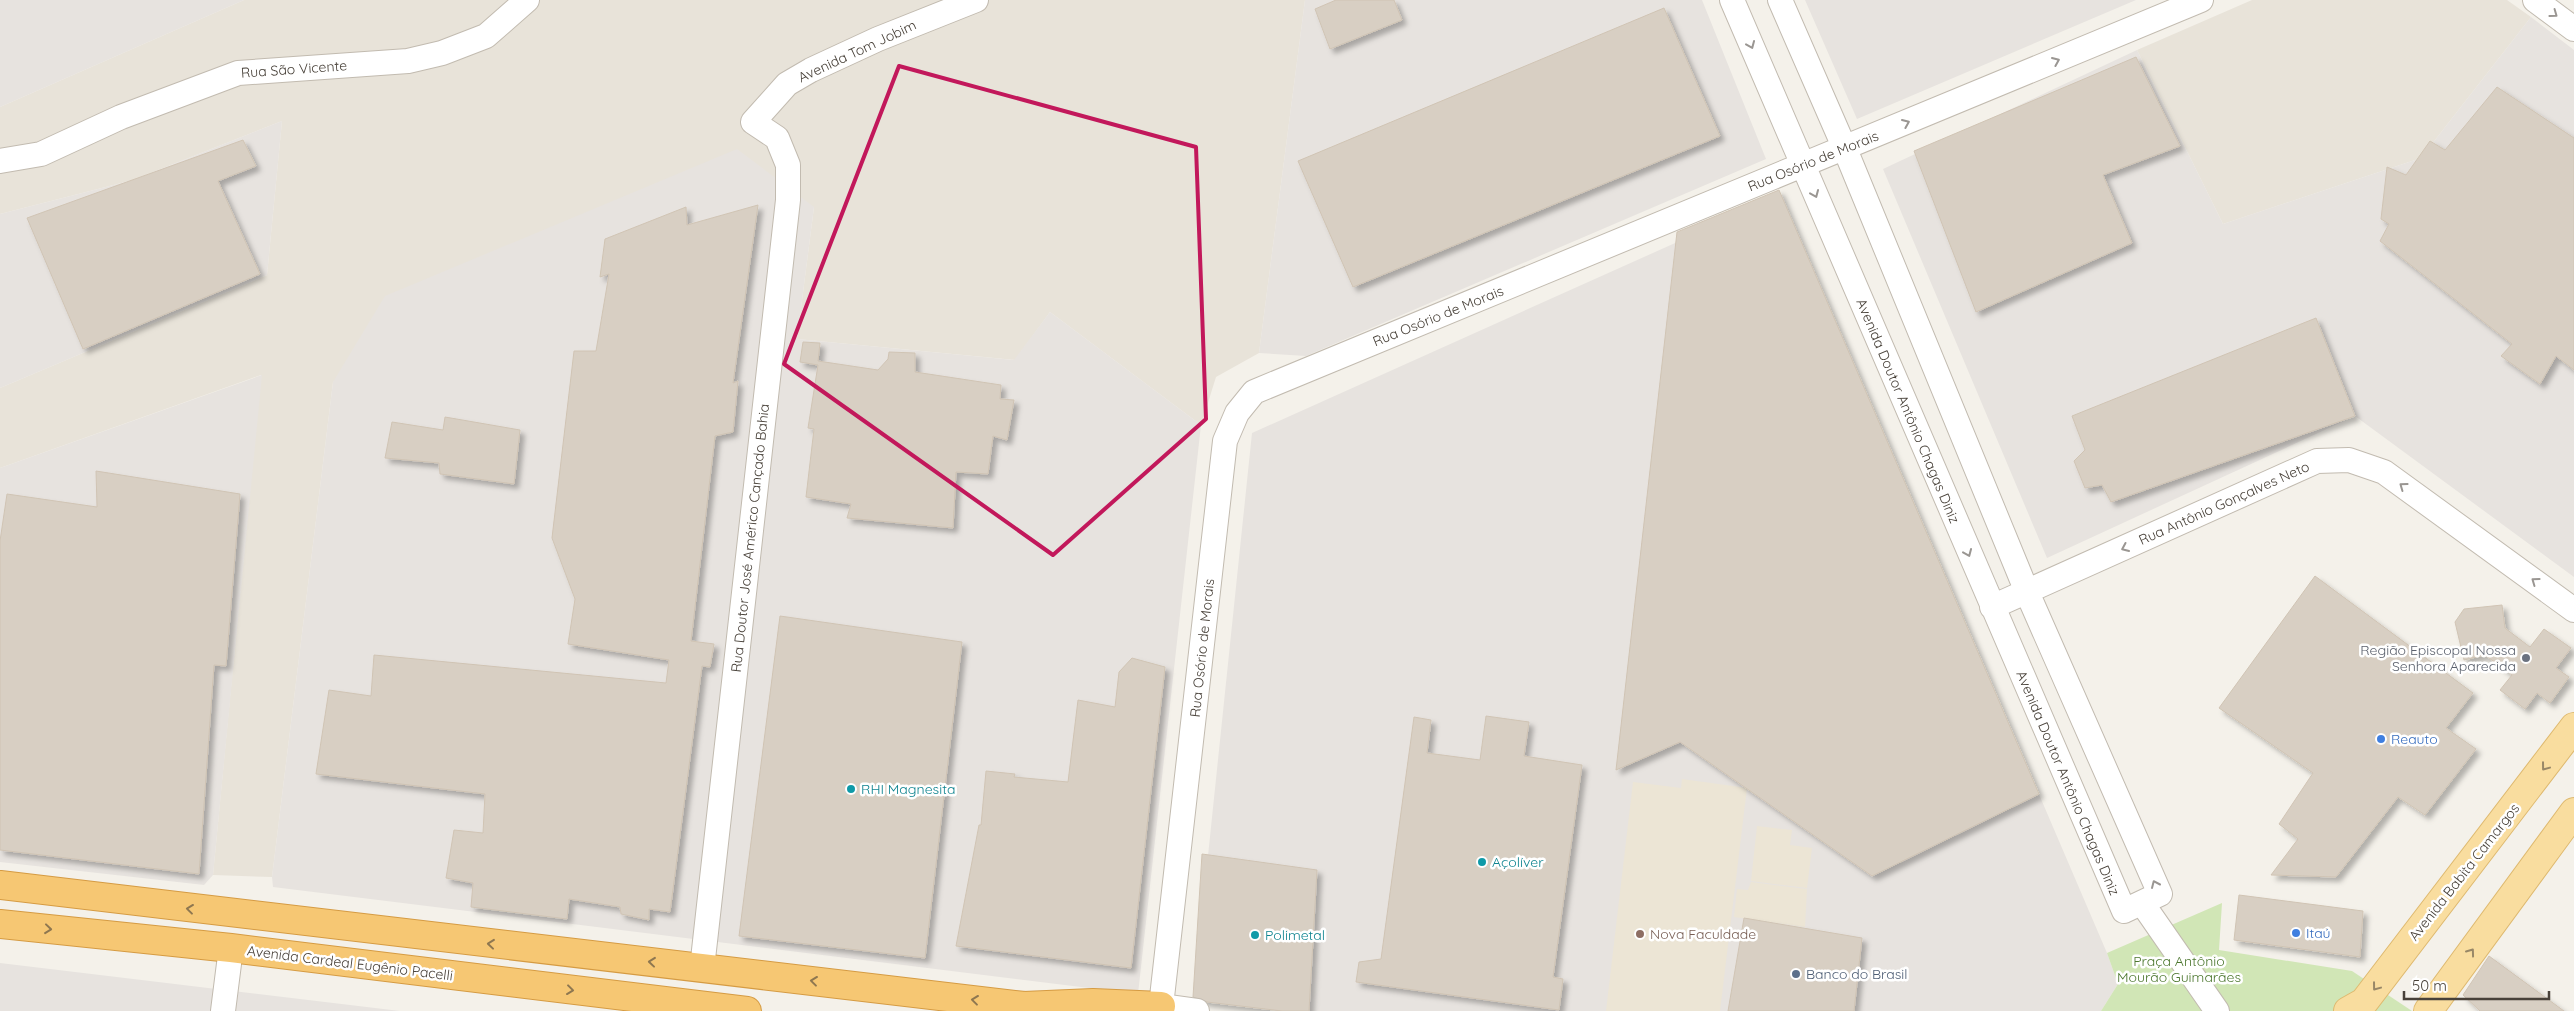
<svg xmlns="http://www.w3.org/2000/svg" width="2574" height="1011" font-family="Quicksand,sans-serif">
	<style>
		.residential { fill: #e8e3d9 }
		.industrial { fill: #e7e3df }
		.education { fill: #ece5d5 }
		.green { fill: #d1e6b6 }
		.building { fill: #d8cfc3; stroke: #d0c4b4; filter: url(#shadow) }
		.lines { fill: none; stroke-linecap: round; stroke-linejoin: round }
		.minor-casing { stroke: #c2bbb0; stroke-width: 26 }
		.major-casing { stroke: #deb96f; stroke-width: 30 }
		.highway-casing { stroke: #d59b43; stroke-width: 30 }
		.minor { stroke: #fff; stroke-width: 24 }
		.major { stroke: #f9dd9f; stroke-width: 28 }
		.highway { stroke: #f6c773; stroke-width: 28 }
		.oneway { stroke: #9a9692 }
		.oneway2 { stroke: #988767 }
		.oneway3 { stroke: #8e7750 }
		.marked { fill: none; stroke: #c2185b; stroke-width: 4; stroke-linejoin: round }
		.worship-dot { fill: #6b7280; stroke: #fff; stroke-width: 2 }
		.shop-dot { fill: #3f7fe0; stroke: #fff; stroke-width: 2 }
		.culture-dot { fill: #0f9aa8; stroke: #fff; stroke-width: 2 }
		.education-dot { fill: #8d6e63; stroke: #fff; stroke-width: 2 }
		.service-dot { fill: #5c6f8a; stroke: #fff; stroke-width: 2 }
		.labels { text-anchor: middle; stroke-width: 5; stroke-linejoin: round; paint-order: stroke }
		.street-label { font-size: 14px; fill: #484139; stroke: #fff }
		.worship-label { font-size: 14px; fill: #5b616d; stroke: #fff; text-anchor: end }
		.shop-label { font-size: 14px; fill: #366cbe; stroke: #fff; text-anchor: start }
		.culture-label { font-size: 14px; fill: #0d838f; stroke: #fff; text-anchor: start }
		.education-label { font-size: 14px; fill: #785e54; stroke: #fff; text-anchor: start }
		.park-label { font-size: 14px; fill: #4c772e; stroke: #fff }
		.service-label { font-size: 14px; fill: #4e5e75; stroke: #fff; text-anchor: start }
	</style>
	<defs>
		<filter id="shadow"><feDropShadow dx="4.5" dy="4.5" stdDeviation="2.5" flood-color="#0004"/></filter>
	</defs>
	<rect width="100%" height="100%" fill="#f4f1ea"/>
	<path class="residential" d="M244,0H1305L1259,353L1216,377L1201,425L1050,312L1015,360L797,339L814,207L333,382L272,877L213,875L261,375L0,468V388L267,275L282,121L133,180L0,214V107Z
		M2252,0H2507L2531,17L2421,158L2223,224L2137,50Z"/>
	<path class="industrial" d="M0,0H244L0,107Z
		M1305,0H1702L1766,159L1306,356L1259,353Z
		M1805,0H2136L1857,119Z
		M2531,17L2574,50V577L2355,416L2047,558L1883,169L2137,50L2223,224L2421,158Z
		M282,121L267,275L0,388V214L133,180Z
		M737,149L814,207L797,339L1014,360L1050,312L1201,425L1138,994L273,887L272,877L333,382L385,296Z
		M1782,195L2107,953L2118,984L2101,1011H1282L1193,1000L1252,433Z
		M262,375L213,875L204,885L0,862V468Z
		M0,963L400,1011H0Z"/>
	<path class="education" d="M1682,779L1747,788L1720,1011H1606L1633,782L1681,788Z
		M1757,826L1792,830L1790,845L1812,848L1807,888L1751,881Z
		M1751,882L1807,889L1805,927L1734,917L1737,889L1748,890Z"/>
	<path class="green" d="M2222,903L2219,950L2352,971L2412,1011H2101L2118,984L2107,953Z"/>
	<path class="building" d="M1336,0H1394L1402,20L1330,49L1315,9Z
		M1664,8L1720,136L1353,287L1298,161Z
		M2136,57L2180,146L2103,175L2132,243L1976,312L1914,151Z
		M2497,87L2574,138V370L2556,356L2540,384L2501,356L2512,344L2380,241L2389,224L2381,219L2387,167L2406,175L2430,141L2445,150Z
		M243,140L256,166L218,181L260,274L83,349L27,218Z
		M1779,190L2039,794L1872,876L1680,742L1616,770L1677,232Z
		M758,205L733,383L738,381L733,432L715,436L691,641L714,644L710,667L702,666L670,912L649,909V920L621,914L620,907L569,899L567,919L471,907L473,883L446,878L454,830L483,833L485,794L316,774L329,690L371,696L374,655L666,683L669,660L568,644L575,599L552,538L574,351H596L609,274L600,277L605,239L686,207L687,225Z
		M2316,318L2355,416L2111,502L2102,485L2085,488L2074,461L2085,450L2072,416Z
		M803,342L820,343L818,361L878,370L888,359L889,352L915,353V372L1001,385L1000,399L1014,400L1007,440L993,436L988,474L956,472L953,528L847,518L851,504L806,497L814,429L808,428L818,365L800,362Z
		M445,417L520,430L514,484L440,474L439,463L385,458L392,422L443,430Z
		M96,471L240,494L226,666L214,665L199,874L0,850V541L7,494L97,507Z
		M2315,576L2473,693L2446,728L2476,749L2425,815L2398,797L2336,877L2271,875L2298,839L2279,824L2313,773L2219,708Z
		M2502,605L2505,628L2530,647L2544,629L2571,648L2556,668L2569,677L2550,703L2537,693L2525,709L2500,690L2512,675L2485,655L2464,660L2455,622L2464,609Z
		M780,616L962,642L925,958L739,936Z
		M1132,658L1165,667L1131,968L956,946L979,825H981L986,771L1015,774L1014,777L1068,782L1078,700L1115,707L1119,672Z
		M1486,716L1529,722L1524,756L1582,765L1553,977L1563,979L1559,1010L1356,982L1359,962L1381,959L1414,717L1431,720L1427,753L1480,760Z
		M1202,854L1317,870L1309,1011H1282L1207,1002L1193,997Z
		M2239,895L2363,911L2360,957L2234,940Z
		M1744,918L1862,938L1854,1011H1728Z
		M2489,956L2564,1011H2480L2463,995Z"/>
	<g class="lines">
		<defs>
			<path id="minor" d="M1732,0L2124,911L2160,894L2027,592L1845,149L1780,0
				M2535,0L2574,29
				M0,161L41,154L121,117L238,73L408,61L442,53L486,36L527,0
				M1992,607L2317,461L2349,460L2384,472L2574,610
				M2142,903L2217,1011
				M702,968L788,200V165L777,138L753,122L787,84L811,70L878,39L976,0
				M223,1011L231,948
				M1197,1011L1161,1006L1225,441L1237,413L1254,392L2201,0"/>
			<path id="major" d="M2348,1011L2364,1002L2574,727
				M2428,1011L2574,812"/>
			<path id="highway" d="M0,885L1024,1006L1093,1003L1161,1006
				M0,924L231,948L747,1011"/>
		</defs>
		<use href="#minor" class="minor-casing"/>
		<use href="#major" class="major-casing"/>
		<use href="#highway" class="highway-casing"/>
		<use href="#minor" class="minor"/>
		<use href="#major" class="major"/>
		<use href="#highway" class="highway"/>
	</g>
	<defs><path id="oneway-chevron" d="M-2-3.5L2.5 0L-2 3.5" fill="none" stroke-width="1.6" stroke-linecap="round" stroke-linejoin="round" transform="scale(1.25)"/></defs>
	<g class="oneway">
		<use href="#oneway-chevron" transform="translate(2554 14) rotate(36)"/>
		<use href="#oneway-chevron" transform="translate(1751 45) rotate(67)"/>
		<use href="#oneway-chevron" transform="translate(2056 61) rotate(-23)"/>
		<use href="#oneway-chevron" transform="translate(1906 123) rotate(-23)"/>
		<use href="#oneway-chevron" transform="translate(1815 194) rotate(67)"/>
		<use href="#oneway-chevron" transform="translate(2403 486) rotate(-144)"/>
		<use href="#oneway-chevron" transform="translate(2125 548) rotate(156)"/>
		<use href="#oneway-chevron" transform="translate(1968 553) rotate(67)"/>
		<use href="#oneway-chevron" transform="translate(2535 581) rotate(-144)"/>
		<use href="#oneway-chevron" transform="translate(2155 884) rotate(-114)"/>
	</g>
	<g class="oneway2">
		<use href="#oneway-chevron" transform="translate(2545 767) rotate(127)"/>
		<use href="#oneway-chevron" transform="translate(2471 952) rotate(-54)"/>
		<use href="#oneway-chevron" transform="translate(2376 987) rotate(127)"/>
	</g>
	<g class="oneway3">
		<use href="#oneway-chevron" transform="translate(190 909) rotate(-173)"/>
		<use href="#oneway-chevron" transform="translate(48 929) rotate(6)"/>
		<use href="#oneway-chevron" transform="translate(491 944) rotate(-174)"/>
		<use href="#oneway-chevron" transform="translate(652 962) rotate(-174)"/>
		<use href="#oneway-chevron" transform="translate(814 981) rotate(-173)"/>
		<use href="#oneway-chevron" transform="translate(570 990) rotate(7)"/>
		<use href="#oneway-chevron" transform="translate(975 1000) rotate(-173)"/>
	</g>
	<path class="marked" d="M899,66L1196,147L1206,419L1053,555L784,364Z"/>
	<circle class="worship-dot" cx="2526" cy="658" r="5"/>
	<g class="shop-dot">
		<circle cx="2381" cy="739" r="5"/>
		<circle cx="2296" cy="933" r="5"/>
	</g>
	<g class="culture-dot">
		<circle cx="851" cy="789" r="5"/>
		<circle cx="1482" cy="862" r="5"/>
		<circle cx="1255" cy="935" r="5"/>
	</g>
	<circle class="education-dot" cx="1640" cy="934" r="5"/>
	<circle class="service-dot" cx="1796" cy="974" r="5"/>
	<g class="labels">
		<g class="street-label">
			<text transform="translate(857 51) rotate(-25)" y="5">Avenida Tom Jobim</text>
			<text transform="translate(294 69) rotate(-4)" y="5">Rua São Vicente</text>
			<text transform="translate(1813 161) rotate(-22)" y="5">Rua Osório de Morais</text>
			<text transform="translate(1438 316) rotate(-22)" y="5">Rua Osório de Morais</text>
			<text transform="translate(1908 411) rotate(67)" y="5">Avenida Doutor Antônio Chagas Diniz</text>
			<text transform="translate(2224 503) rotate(-24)" y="5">Rua Antônio Gonçalves Neto</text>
			<text transform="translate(750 538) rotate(-84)" y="5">Rua Doutor José Américo Cançado Bahia</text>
			<text transform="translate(1202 648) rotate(-84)" y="5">Rua Osório de Morais</text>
			<text transform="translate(2068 783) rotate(67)" y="5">Avenida Doutor Antônio Chagas Diniz</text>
			<text transform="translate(2464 872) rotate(-52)" y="5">Avenida Babita Camargos</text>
			<text transform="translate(350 963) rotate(7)" y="5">Avenida Cardeal Eugênio Pacelli</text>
		</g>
		<g class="worship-label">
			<text x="2516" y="655">Região Episcopal Nossa<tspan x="2516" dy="16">Senhora Aparecida</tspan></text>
		</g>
		<g class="shop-label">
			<text x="2391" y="744">Reauto</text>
			<text x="2306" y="938">Itaú</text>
		</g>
		<g class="culture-label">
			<text x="861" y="794">RHI Magnesita</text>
			<text x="1492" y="867">Açolíver</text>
			<text x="1265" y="940">Polimetal</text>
		</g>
		<g class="education-label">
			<text x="1650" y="939">Nova Faculdade</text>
		</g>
		<g class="park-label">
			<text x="2179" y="966">Praça Antônio<tspan x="2179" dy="16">Mourão Guimarães</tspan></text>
		</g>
		<g class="service-label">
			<text x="1806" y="979">Banco do Brasil</text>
		</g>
	</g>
	<path d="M2404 991v8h145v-8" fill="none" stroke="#484139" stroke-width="2.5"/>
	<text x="2412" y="991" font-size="15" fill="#484139" stroke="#ffffff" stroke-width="4" paint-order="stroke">50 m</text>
</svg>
